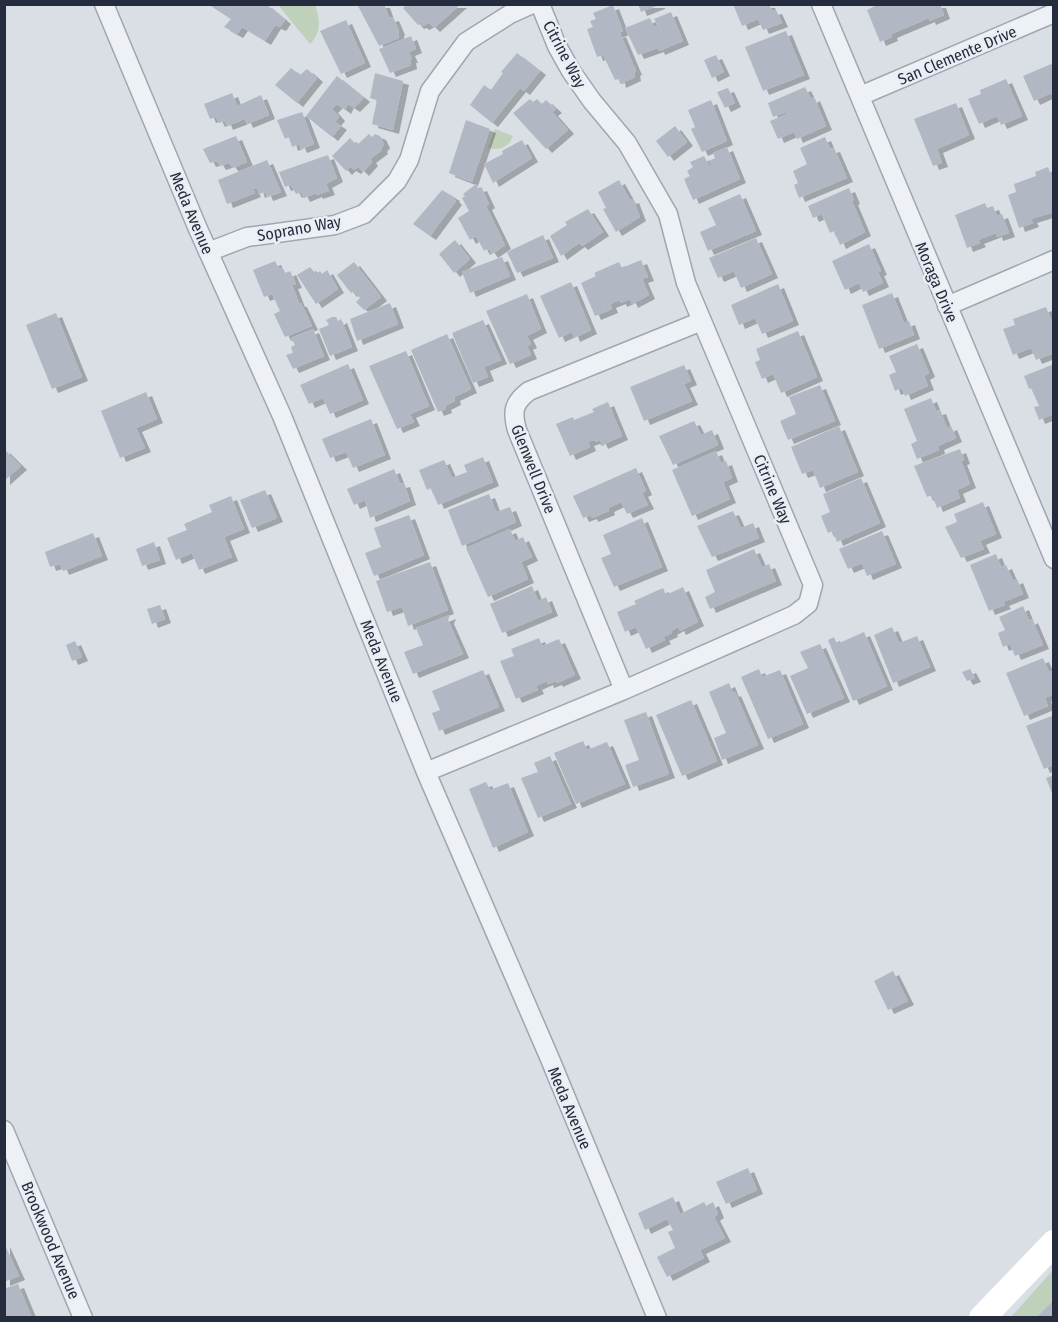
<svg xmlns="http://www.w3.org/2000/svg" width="1058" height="1322" font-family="'Fira Sans Condensed',sans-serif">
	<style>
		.green { fill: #c0d1bb }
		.building { fill: #b1b8c3; filter: url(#shadow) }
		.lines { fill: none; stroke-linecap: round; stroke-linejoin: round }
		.street-casing { stroke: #a0a6b0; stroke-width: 21 }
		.street { stroke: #edf0f4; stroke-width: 18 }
		.secondary { stroke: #fff; stroke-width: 26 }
		.labels { text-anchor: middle; stroke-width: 5; stroke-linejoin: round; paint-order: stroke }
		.street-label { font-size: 16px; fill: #242c3d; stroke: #eaeef4 }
	</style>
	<defs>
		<filter id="shadow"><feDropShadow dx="6" dy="4" stdDeviation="0" flood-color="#0004"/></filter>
	</defs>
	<rect width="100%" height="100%" fill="#dadfe6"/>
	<path class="green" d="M278,5H315C320,19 322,32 310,44Z
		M495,129L513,136C509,147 500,151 488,148Z
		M1053,1270V1317H1011Z"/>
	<path class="building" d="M208,4H266L285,20L280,27L275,25L265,41L242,27L237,34L224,27L231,19Z
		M357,4H384L389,18L393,17L399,31L398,32L399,38L379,46Z
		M408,4H461L434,28L429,23L423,26L421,24L418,25L403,8Z
		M638,4H659V5L641,12Z
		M733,4H769L772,11L776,10L782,23L763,30L758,19L742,26Z
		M879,4H940L944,15L930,21L929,18L891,34L892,37L880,42L867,10Z
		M613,5L623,31L606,38L620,33L636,71L634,72L635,77L620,84L619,79L615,80L603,55L597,57L587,29L593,27L590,21L596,19L593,13Z
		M671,12L683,41L659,51L658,48L638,55L625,28L650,18L654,27L658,26L654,19Z
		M346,20L365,63L341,74L320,31Z
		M786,31L804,75L763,91L745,47Z
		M411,36L416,49L409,52L412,59H410L411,65L390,73L379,49Z
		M517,53L540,71L524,91L520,88L492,123L470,105L484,85L491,90L503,73L501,72Z
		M716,55L724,72L712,78L704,60Z
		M1051,64L1054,66V98L1051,93L1034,101L1023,76Z
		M291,68L300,75L307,69L317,78L297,103L275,85Z
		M375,73L403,81L393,130L372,124L377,100L370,98Z
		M337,76L364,98L354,108L348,104L345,110L337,104L332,109L339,117L335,122L341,126L332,137L306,116Z
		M1006,79L1022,116L1001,125L997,116L979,124L968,99L981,94L980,90Z
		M805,87L811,99L814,97L826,126L797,139L794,132L778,139L770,121L787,114L786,112L773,117L768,103Z
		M728,88L735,103L725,108L717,92Z
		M232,93L237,106L261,95L269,115L247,124L245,119L227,126L225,121L219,123L216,117L210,119L204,104Z
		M530,99L533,102L537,99L542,104L546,100L556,109L552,112L568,130L546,149L513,113Z
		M711,100L727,141L702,152L691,129L695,127L688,110Z
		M956,103L969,135L937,149L942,163L933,166L914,119Z
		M302,112L314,144L301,149L299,144L292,147L289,137L285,139L277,120Z
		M466,120L490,129L472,182L449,173Z
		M675,126L687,142L668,157L656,141Z
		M369,134L372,137L375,134L380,136L384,144L381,148L382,150L370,159L372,162L363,172L358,167L355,170L350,167L346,171L332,156L350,138L357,145Z
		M236,136L247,162L233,168L229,163L220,166L217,161L210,163L203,149Z
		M825,137L830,149L834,148L847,178L799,198L794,185L798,183L793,171L807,164L800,148Z
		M522,140L532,158L493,183L484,164L503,154L502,151Z
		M727,147L740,179L693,200L684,179L690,176L687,171L693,167L690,162L704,156L710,167L712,166L709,161L715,158L713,153Z
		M328,155L337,178L326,184L329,191L317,195L316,193L304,198L301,192L296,194L291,185L285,187L279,172Z
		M267,160L281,192L267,197L265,192L259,194L257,188L253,189L255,193L227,204L218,180Z
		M1048,167L1054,183V212L1031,219L1033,223L1019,228L1008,195L1016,192L1014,184L1036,176L1035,172Z
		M619,180L630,200L633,199L640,217L616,232L603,209L606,208L598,192Z
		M476,184L478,188L481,187L489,204L486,206L505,245L492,254L488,248L484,251L476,236L470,240L458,218L469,211L462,198L465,196L463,194Z
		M849,188L854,200L852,201L865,232L840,245L834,231L830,233L822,214L813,218L808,206Z
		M442,190L454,197L453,198L456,201L430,236L413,224Z
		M740,194L756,231L708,251L700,232L716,225L708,208Z
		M985,203L987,208L993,206L997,216L1002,214L1009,233L997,237L996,233L978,240L980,243L967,248L955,215Z
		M588,209L603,232L582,246L579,243L561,256L550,236L567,225L565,222Z
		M543,235L553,258L517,273L507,252Z
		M756,238L772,274L741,288L734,271L718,278L709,258Z
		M455,240L470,259L454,273L439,254Z
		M869,244L881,271L878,272L883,283L863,292L859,283L845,290L832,261Z
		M502,257L510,276L470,293L462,272Z
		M641,260L648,277L642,279L649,295L632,304L630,299L621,303L620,300L610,304L612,309L595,316L581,283L596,276L594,273L619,262L622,268Z
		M275,261L279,269L282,268L284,274L290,271L296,284L292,285L299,303H301L312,326L285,337L274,314L280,311L272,294L264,297L253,270Z
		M354,262L381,297L364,310L356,302L360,298L354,291L351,293L337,275Z
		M310,267L316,274L320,271L322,274L327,270L338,289L316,304L297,275Z
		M571,282L591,330L574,338L572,332L559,338L540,296Z
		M778,284L793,321L762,334L755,318L739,325L731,305Z
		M892,293L904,323L909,321L914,335L879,349L862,305Z
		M527,294L541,329L527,336L531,344L527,346L531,355L510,364L486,311Z
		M390,303L398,324L357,341L350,319Z
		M1046,307L1054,327V353L1036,360L1031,348L1013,355L1003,329L1015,325L1013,319Z
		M56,313L82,377L52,389L26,325Z
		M332,317H336L338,321L341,319L352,347L330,356L319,329L329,325L326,320Z
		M483,320L501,360L484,367L488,377L473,383L452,333Z
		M313,329L324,356L293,369L286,355L293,353L291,347L295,345L291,338Z
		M798,331L817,377L781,393L773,374L762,379L755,362L760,360L756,349Z
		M447,334L471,389L454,397L455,401L445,406L446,409L438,412L411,350Z
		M917,344L929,373L924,376L928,386L905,396L902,388L895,391L889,375L896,372L889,356Z
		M406,351L429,406L410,414L414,422L397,429L369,366Z
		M348,364L363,400L330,414L323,398L309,404L300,385Z
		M1054,364V414L1039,420L1034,407L1039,406L1031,388L1029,389L1024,376Z
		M684,365L691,381L684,384L692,401L644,421L630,387Z
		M820,385L835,421L788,440L780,421L796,414L789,397Z
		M146,392L157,419L136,428L145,448L120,458L101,411Z
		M931,398L936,411L940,410L947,428L951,426L956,438L938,446L939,450L917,459L911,444L917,441L904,409Z
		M608,402L622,436L602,445L600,440L596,442L594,440L588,442L590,447L570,456L556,424L573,417L574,420L594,412L592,409Z
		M371,419L385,455L353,468L346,452L330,458L322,439Z
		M694,421L701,435L712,430L718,445L673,465L659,436Z
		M839,426L858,472L820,488L813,470L802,474L791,447Z
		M4,449L21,466L4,481Z
		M960,449L964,460L961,461L970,484L957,490L960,498L937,508L932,495L927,497L914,466Z
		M716,451L721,463L726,461L732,478L723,482L730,499L692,516L672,470Z
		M483,457L493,482L438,505L431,488L427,490L419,470L444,460L452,478L467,472L464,465Z
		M636,468L646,491L642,493L648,505L627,514L621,502L608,508L609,511L592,518L591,515L583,518L573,496Z
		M394,469L400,484L404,483L410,501L370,518L365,500L354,505L347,489Z
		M861,478L880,523L837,542L833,531L828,533L821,516L830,512L823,494Z
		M265,490L277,518L252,528L240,500Z
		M489,494L496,512L510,507L516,522L462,546L448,510Z
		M231,496L244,529L224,537L232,557L199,570L192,553L176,560L167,538L187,530L184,524L212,512L209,505Z
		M983,502L996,534L980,541L984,549L961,558L945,527L957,522L954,514Z
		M733,511L741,528L753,523L759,538L712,557L697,526Z
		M409,515L424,555L374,576L365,553L381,547L374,528Z
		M642,518L662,567L614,587L601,558L611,554L603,535Z
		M510,529L515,541L523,537L532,557L521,562L528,579L488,597L466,548Z
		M882,531L896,564L867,576L862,563L848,569L839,549Z
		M93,533L102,556L63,571L60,564L50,567L45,552Z
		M154,542L160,560L142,566L136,549Z
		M754,549L762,567L769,564L776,581L710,609L705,597L715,592L706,570Z
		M996,554L1001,567L1006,565L1013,581L1017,579L1023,594L1003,602L1005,605L989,611L970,565Z
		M430,562L448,610L408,626L402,607L387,612L376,581Z
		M532,586L538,601L546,597L552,612L502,633L490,604Z
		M683,587L698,622L680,631L678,627L671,631L672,633L663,637L665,640L646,649L636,627L625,632L617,612L636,604L634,601L663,588L666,595Z
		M160,605L165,619L152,624L147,609Z
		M1023,606L1029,621L1032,619L1043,645L1015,656L1010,644L1003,647L998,633L1005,630L999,617Z
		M450,615L448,620L463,654L413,674L404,652L423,645L416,628Z
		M892,627L899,643L917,636L930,667L893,683L874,635Z
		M864,632L887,686L853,701L828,640L834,637L837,644Z
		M539,638L542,646L559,639L575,675L557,683L556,681L548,684L547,681L536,686L538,690L516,699L500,661L514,656L511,649Z
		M75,641L82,657L72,661L66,645Z
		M820,644L844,698L807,714L790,676L808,668L800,652Z
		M1043,658L1049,672L1053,671L1054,673V694L1045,698L1048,706L1024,716L1006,673Z
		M759,669L762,677L780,670L803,724L768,739L741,677Z
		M970,669L975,678L967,681L962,672Z
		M483,670L499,707L439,731L432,713L440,710L432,691Z
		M729,683L733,693L735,692L758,745L722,760L714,738L726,733L709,692Z
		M691,700L717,761L682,776L656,715Z
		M646,712L669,774L633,787L625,765L639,760L624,720Z
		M1054,715V765L1044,769L1026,726Z
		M583,741L587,750L607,742L625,784L576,804L554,753Z
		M550,756L571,804L538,818L521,778L538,772L534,763Z
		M1054,775V796H1053L1046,778Z
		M486,782L490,790L508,783L528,832L493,848L469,789Z
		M893,971L908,1001L888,1010L874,981Z
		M748,1168L757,1190L726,1204L716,1182Z
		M673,1197L680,1214L704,1202L706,1206L713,1202L718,1214L714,1217L725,1238L700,1250L704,1258L667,1277L657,1257L675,1248L668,1232L673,1230L667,1219L645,1230L638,1213Z
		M4,1243L19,1276L4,1282Z
		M18,1284L32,1318H4V1289Z
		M1054,1300V1318H1036Z"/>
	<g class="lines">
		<defs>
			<path id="street" d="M104,4L198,229L282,416L426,772L550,1059L657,1318
				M821,4L1054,559
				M860,96L1054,13
				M208,252L247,237L335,225L364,214L397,181L409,160L430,91L466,42L510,14L532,4
				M947,306L1054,260
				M624,690L517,430C512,412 513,403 529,391L702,321
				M426,772L624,690L794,615L808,604L813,585L686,283L668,214L627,143L592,101L571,71L557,46L540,4
				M4,1130L83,1318"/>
		</defs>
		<use href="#street" class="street-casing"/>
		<use href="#street" class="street"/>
		<path class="secondary" d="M982,1318L1054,1243"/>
	</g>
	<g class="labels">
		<g class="street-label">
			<text transform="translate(565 54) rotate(62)" y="6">Citrine Way</text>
			<text transform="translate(957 55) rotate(-23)" y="6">San Clemente Drive</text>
			<text transform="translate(192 213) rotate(67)" y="6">Meda Avenue</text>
			<text transform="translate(299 228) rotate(-10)" y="6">Soprano Way</text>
			<text transform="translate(937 282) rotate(67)" y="6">Moraga Drive</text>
			<text transform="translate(534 469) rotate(68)" y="6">Glenwell Drive</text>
			<text transform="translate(773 489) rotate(67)" y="6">Citrine Way</text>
			<text transform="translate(382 661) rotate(68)" y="6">Meda Avenue</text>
			<text transform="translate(570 1108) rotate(67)" y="6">Meda Avenue</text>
			<text transform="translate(51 1240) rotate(67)" y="6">Brookwood Avenue</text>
		</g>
	</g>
	<rect width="1058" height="1322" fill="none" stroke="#242c3d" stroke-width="12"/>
</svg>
